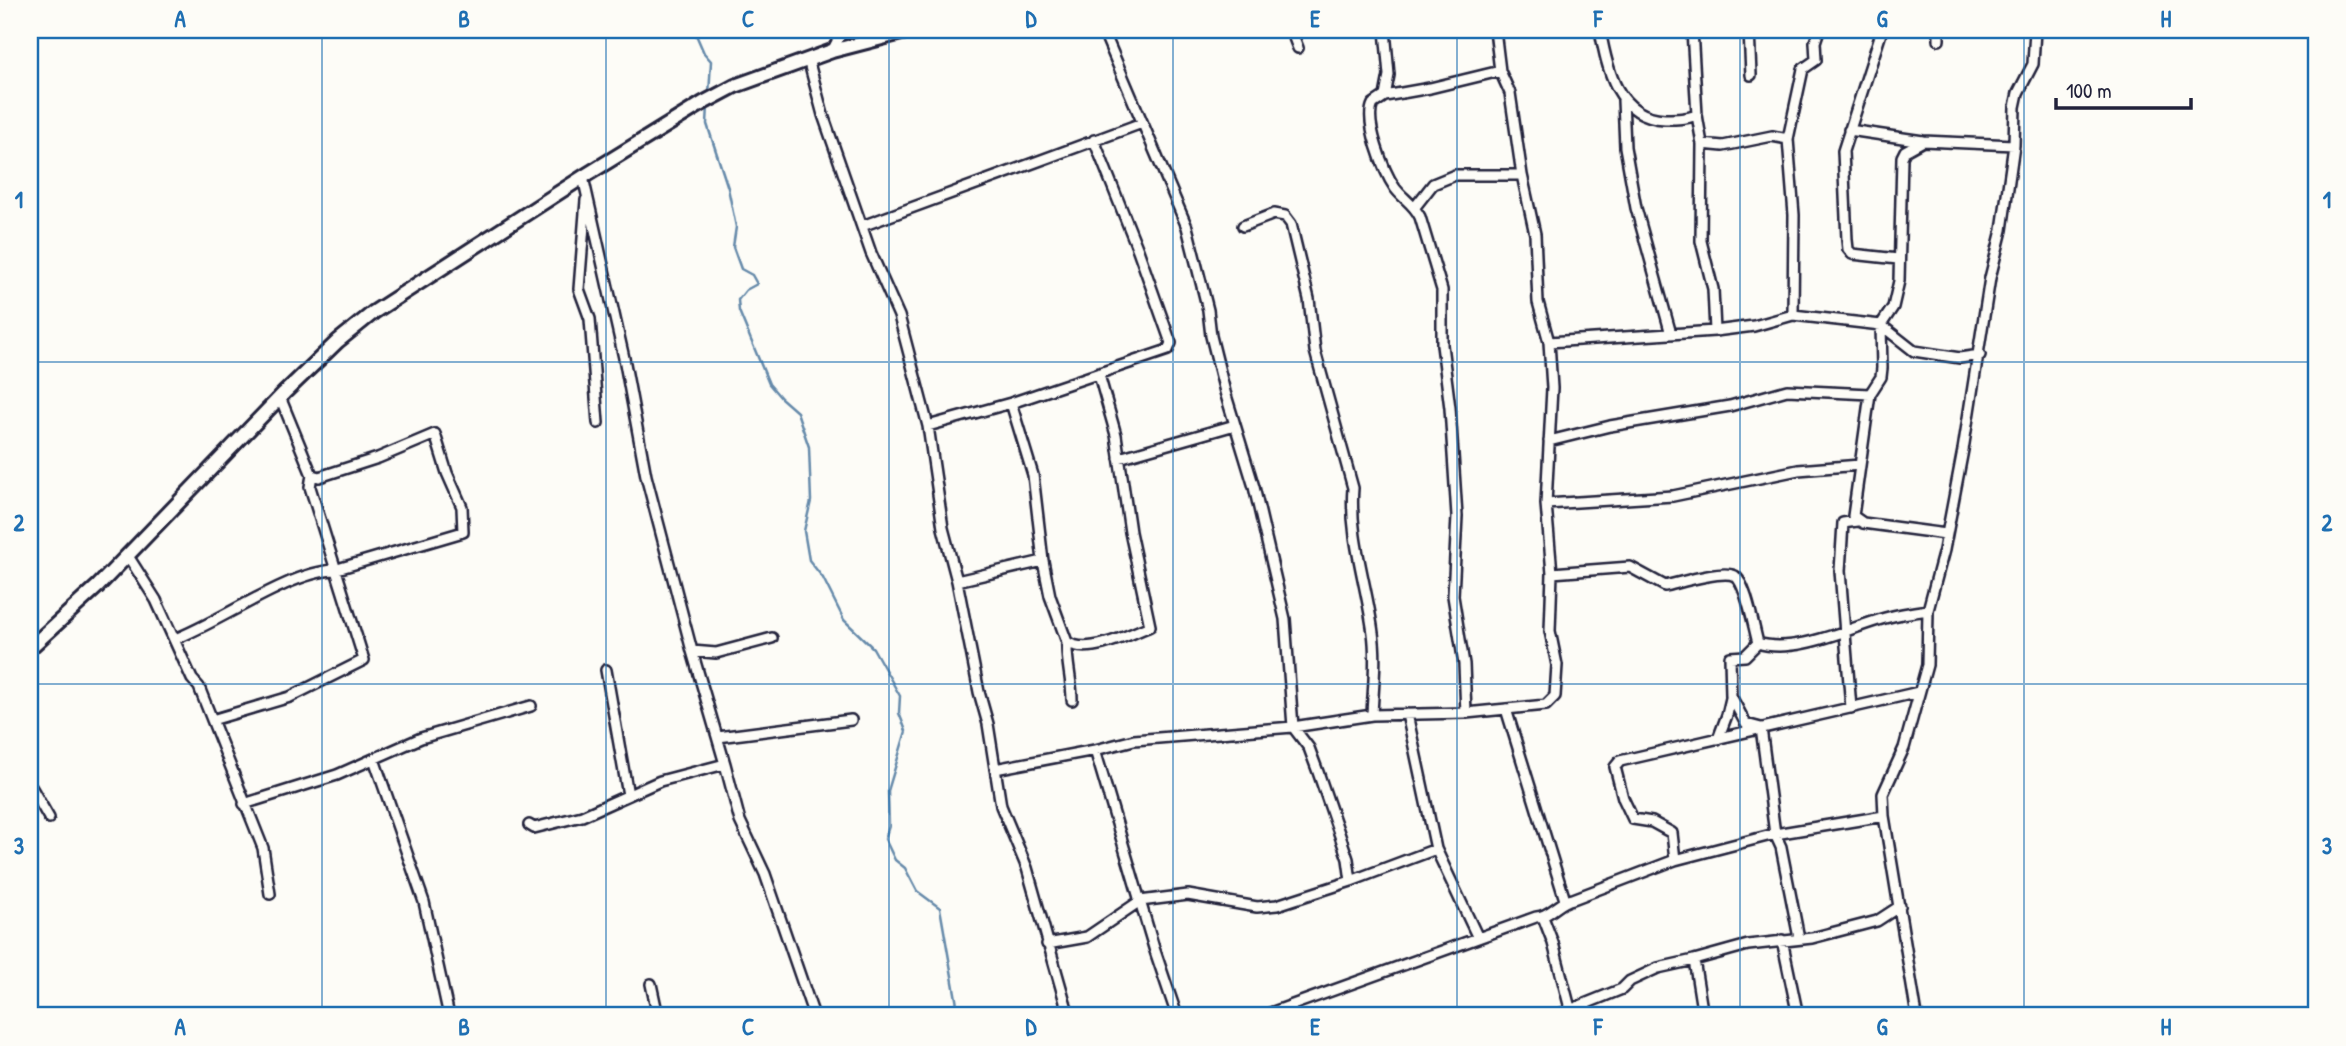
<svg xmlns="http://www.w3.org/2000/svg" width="2346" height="1046" font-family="'Patrick Hand',sans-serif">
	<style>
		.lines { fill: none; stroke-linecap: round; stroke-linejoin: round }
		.stream { stroke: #668aaa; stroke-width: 2.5 }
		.minor-casing { stroke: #22223b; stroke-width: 14 }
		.secondary-casing { stroke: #22223b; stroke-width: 18 }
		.minor { stroke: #fdfcf7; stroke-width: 9 }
		.secondary { stroke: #fdfcf7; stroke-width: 12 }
		.grid { fill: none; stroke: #1f6fb2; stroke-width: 2; stroke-opacity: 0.55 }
		.neatline { fill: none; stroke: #1f6fb2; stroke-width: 2.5 }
		.grid-label { font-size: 23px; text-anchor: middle; font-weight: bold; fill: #1f6fb2 }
	</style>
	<rect width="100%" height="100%" fill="#fdfcf7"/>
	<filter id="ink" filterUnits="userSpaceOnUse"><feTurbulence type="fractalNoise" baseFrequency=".0143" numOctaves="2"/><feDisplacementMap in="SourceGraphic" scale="14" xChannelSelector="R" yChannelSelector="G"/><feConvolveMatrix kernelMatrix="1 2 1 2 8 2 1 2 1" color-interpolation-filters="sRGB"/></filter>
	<g filter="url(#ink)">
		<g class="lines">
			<path class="stream" d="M694,30L704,53L711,61L709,95
				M708,105L707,124L728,188L736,227L733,247L741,269L752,275L757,284L746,290L738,300L739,311L769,384L781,398L797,412L809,447L811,501L804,531L809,560L823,578L844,620L873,648L900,696L899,713L906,731L888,791L889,826L885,839L895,860L905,868L917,891L940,908L959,1016"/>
			<defs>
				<path id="minor" d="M1103,30L1187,227L1208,310L1211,336L1225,392L1254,487L1285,619L1293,727L1309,748L1318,772L1348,859L1351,881
					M1291,30L1298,48
					M1385,30L1389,75L1385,96L1373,104C1364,121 1384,172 1395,188C1403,199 1414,204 1420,217L1442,290V345L1450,408L1457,516L1453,596L1464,664L1466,713
					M1600,30C1607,69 1617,117 1665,119C1677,119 1686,119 1697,115
					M1692,30L1697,115L1702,144L1701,241L1713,289L1715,331
					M1749,30L1751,75
					M1882,30L1843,151L1847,240L1848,249L1852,254L1898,259
					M1939,40V30
					M832,51L843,30
					M808,59L823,115L871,253L899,316L928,426L943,528L957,581L979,692L988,724L1001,806L1027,868L1069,1016
					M1385,96L1430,88L1500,71
					M1623,100L1625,147L1636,208L1671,334
					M1849,130L1923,141L2014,145
					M1923,141L1905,151L1902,157L1899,281L1893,307L1881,325L1882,368L1881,377L1870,394L1853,516L1863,523L1946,534
					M1702,144L1723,146L1772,136L1788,139
					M586,200L579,289L590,319L598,423
					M1415,207L1433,184L1455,175H1522
					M862,226L1142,123
					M1243,226L1274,214L1285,216L1291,224L1309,299L1315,351L1353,488C1349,537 1367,585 1373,633C1377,660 1373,688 1372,715
					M1793,315L1794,215L1788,139L1803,69L1816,60L1815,42L1819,30
					M1549,342L1715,331L1754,326L1793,315L1881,325L1914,351L1960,358L1980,355
					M1011,403L1033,475L1043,561L1050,596L1067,642C1087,656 1129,635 1150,626L1130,532L1116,435L1099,375
					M928,426L1011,403L1168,350L1171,343L1138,250L1094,140
					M1549,441L1610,426L1730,406L1787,390L1870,394
					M1119,458L1235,425
					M1546,504L1673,496L1798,470L1860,465
					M128,556L156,600L192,679L199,687L263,848L270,894
					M1552,573L1630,567L1665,586C1679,583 1723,569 1735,576C1746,583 1754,629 1758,643C1795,655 1849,628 1885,618C1899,614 1913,612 1928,610
					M957,581L1043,561
					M175,639C222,621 287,573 334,570L463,532L462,507L447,473L435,434L378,458L319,477L312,475L280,397
					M1067,642C1066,662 1072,680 1072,700
					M1758,643L1745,656L1730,657L1731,696L1746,724L1761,728L1775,834L1781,847L1799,938
					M692,651L716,653L772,638
					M606,670L628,795
					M1851,708L1840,571L1843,523L1857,521
					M1506,709L1565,900
					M1407,714L1436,849L1478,938
					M212,720L290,697L364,660L310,487L312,475
					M718,737L851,720
					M1718,739L1727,715L1731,698
					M1095,750L1154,948L1177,1016
					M374,759L424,902L449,1016
					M725,764L740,821L765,874L814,1016
					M995,769L1095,750L1134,740L1293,727L1372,715L1466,713L1546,705L1555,696L1557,665L1550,631L1552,573L1546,504L1552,388L1549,342L1538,302L1535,234L1522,175L1510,93L1500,71L1495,30
					M30,785L49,818
					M244,804L337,775L421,738L531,706
					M529,825L534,828L582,816L660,781L725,764L692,651L646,476L624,358L583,177
					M1675,860L1672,833L1652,822L1633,819L1623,798L1615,767L1620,761L1919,692
					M1543,917L1553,943L1572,1016
					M1782,940L1798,1016
					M1047,944L1087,937L1140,901L1188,895L1257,907L1277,905L1351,881L1436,849
					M1694,960L1703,1016
					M651,984L658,1016
					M1262,1016L1536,917C1550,917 1559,901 1573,899L1675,860L1775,834L1884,816
					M1555,1016L1622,989L1630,981L1658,968L1694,960L1748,945L1812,938L1877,921L1900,906
					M1917,1016L1884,816L1883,794L1904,748L1927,665L1928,610L1944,550L1963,450L1990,278L2002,230L2014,145L2015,107L2018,93L2033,64L2035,30"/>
				<path id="secondary" d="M30,648L98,586L284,393L338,341L374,312L583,177L703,103L735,86L832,51L913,30"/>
			</defs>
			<use href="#minor" class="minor-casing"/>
			<use href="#secondary" class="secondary-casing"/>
			<use href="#minor" class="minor"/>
			<use href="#secondary" class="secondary"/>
		</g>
	</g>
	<path class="grid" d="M322,30V1016M606,30V1016M889,30V1016M1173,30V1016M1457,30V1016M1740,30V1016M2024,30V1016M30,362H2316M30,684H2316"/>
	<rect width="2346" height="1046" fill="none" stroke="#fdfcf7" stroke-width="77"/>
	<path d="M2056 98v10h135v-10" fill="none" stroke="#22223b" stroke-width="3.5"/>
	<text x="2066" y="98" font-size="21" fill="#22223b" stroke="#fdfcf7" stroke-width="5" paint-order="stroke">100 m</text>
	<rect x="38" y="38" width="2270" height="969" class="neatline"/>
	<g class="grid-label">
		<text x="180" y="27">A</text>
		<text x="464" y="27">B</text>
		<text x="748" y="27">C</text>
		<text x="1031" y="27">D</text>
		<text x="1315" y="27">E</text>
		<text x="1598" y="27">F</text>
		<text x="1882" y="27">G</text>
		<text x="2166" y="27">H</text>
		<text x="19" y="208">1</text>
		<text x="2327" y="208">1</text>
		<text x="19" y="531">2</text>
		<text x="2327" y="531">2</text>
		<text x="19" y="854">3</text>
		<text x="2327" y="854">3</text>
		<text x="180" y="1035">A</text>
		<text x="464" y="1035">B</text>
		<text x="748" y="1035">C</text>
		<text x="1031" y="1035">D</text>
		<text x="1315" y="1035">E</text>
		<text x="1598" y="1035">F</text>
		<text x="1882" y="1035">G</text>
		<text x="2166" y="1035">H</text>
	</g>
</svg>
